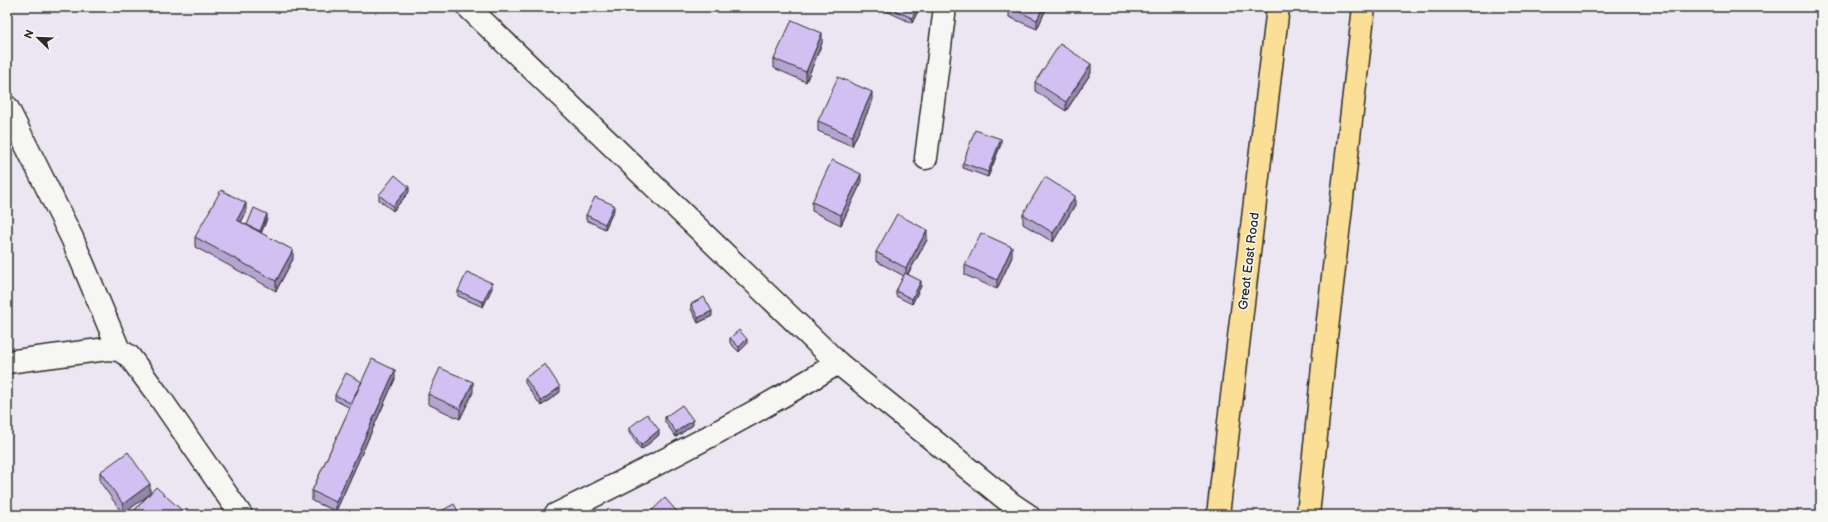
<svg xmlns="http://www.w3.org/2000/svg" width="1828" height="522" font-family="'Balsamiq Sans',sans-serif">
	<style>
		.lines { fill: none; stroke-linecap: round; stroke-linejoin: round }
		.minor-casing { stroke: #2b2b2b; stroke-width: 25 }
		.tertiary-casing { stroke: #2b2b2b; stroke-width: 25 }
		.primary-casing { stroke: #2b2b2b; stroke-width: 25 }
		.minor { stroke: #f6f6f2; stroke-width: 22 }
		.tertiary { stroke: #f6f6f2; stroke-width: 22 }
		.primary { stroke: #fbdf96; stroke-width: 22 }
		.wall { fill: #b4a5cf; stroke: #2b2b2b }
		.shaded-wall { fill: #9286a9; stroke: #2b2b2b }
		.building { fill: #d1c0f1; stroke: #2b2b2b }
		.labels { text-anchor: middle; stroke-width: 3; stroke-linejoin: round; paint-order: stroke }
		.street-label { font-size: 13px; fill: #2b2b2b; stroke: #f6f6f2 }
	</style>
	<rect width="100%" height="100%" fill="#ebe6f2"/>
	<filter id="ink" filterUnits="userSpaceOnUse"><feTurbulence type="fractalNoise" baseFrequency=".025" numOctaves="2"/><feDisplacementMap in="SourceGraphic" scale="8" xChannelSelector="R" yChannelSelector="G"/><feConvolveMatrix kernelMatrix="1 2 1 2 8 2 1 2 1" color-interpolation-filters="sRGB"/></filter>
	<g filter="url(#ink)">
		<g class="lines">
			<defs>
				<path id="minor" d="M7,107L72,238L119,350
					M926,158L945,7
					M7,362L107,349L119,350L129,356L158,395L241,515
					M555,515C651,468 747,419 838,363"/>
				<path id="tertiary" d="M468,7L838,363L1013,505L1028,515"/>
				<path id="primary" d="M1218,515L1278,7
					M1308,515L1325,346L1364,7"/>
			</defs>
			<use href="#minor" class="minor-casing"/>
			<use href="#tertiary" class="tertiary-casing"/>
			<use href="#primary" class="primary-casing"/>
			<use href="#minor" class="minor"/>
			<use href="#tertiary" class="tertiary"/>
			<use href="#primary" class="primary"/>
		</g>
		<path class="wall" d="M884,7H918V11L912,23L884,10Z
			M1009,7H1047L1037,29L1009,17Z
			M822,43L806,82L774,68V59Z
			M1091,73L1066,111L1035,91V82Z
			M872,102L852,146L818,131V121Z
			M1001,144L988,177L963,168V163Z
			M861,183L841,225L812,211V202Z
			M409,192L393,211L379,200V195Z
			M1075,205L1053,242L1023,224V214Z
			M614,210L605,229L586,220V215Z
			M246,213L241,222L247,225L267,219L261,233L293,259L276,291L195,247V237Z
			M927,240L908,274L921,286L912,304L896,296V291L904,276L876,261V252Z
			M1012,257L997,289L965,275V265Z
			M492,288L483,307L458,296V291Z
			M691,304L712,316L698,323L691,309Z
			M730,338L747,344L739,352L730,343Z
			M525,378L560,392L541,406L525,383Z
			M395,379L336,511L312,501V491L350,408L335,400V395L362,382Z
			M473,392L460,419L428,404V394Z
			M665,417L693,425L676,437L665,422Z
			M629,428L659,435L641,450L629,433Z
			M100,472L150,493L187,515H134V511L148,495L123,514L100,482Z"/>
		<path class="shaded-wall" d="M917,7L918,11L912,23V18Z
			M1043,7H1047L1037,29V20Z
			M822,33V43L806,82V72Z
			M1091,64V73L1066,111V102Z
			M872,92V102L852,146V136Z
			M1001,139V144L988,177V172Z
			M861,174V183L841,225V215Z
			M409,187V192L393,211V206Z
			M1075,196V205L1053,242V233Z
			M246,203V213L237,229V220Z
			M614,205V210L605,229V224Z
			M267,214V219L260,236V231Z
			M927,230V240L906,277V268Z
			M1012,247V257L997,289V280Z
			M293,250V259L276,291V281Z
			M921,281V286L912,304V299Z
			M492,283V288L483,307V302Z
			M712,311V316L698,323V318Z
			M747,339V344L739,352V347Z
			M395,370V379L336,511V502Z
			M473,382V392L460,419V409Z
			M560,387V392L541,406V401Z
			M693,420V425L676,437V432Z
			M659,430V435L641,450V445Z
			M150,484V494L123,514V504Z"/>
		<path class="building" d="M888,7H917L912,18Z
			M1009,7H1043L1037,20Z
			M792,20L822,33L806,72L774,59Z
			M1060,44L1091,64L1066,102L1035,82Z
			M838,77L872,92L852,136L818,121Z
			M975,130L1001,139L988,172L963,163Z
			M832,160L861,174L841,215L812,202Z
			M395,175L409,187L393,206L379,195Z
			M1045,177L1075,196L1053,233L1023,214Z
			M221,190L246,203L237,220L293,250L276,281L195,237Z
			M595,197L614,205L605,224L586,215Z
			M254,208L267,214L260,231L247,225Z
			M897,214L927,230L906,268L876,252Z
			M981,233L1012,247L997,280L965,265Z
			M467,272L492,283L483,302L458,291Z
			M905,273L921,281L912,299L896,291Z
			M704,297L712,311L698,318L691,304Z
			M739,330L747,339L739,347L730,338Z
			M372,359L395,370L336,502L312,491Z
			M545,364L560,387L541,401L525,378Z
			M440,368L473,382L460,409L428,394Z
			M346,373L362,382L350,403L335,395Z
			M682,405L693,420L676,432L665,417Z
			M647,414L659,430L641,445L629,428Z
			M128,452L150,484L123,504L100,472Z
			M156,487L187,515H139L134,511Z
			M665,498L680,515H647Z
			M454,504L460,515H434Z"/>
	</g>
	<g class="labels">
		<g class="street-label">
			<text transform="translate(1248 261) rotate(-83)" y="5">Great East Road</text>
		</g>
	</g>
	<rect width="1828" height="522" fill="none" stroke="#f6f6f2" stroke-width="24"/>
	<rect x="12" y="12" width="1804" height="498" fill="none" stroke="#2b2b2b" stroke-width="1.5" filter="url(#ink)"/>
	<g transform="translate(38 38) rotate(293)" stroke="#f6f6f2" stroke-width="3" paint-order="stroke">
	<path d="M0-3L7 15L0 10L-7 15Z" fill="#2b2b2b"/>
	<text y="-6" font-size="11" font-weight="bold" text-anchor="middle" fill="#2b2b2b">N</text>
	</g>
</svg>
